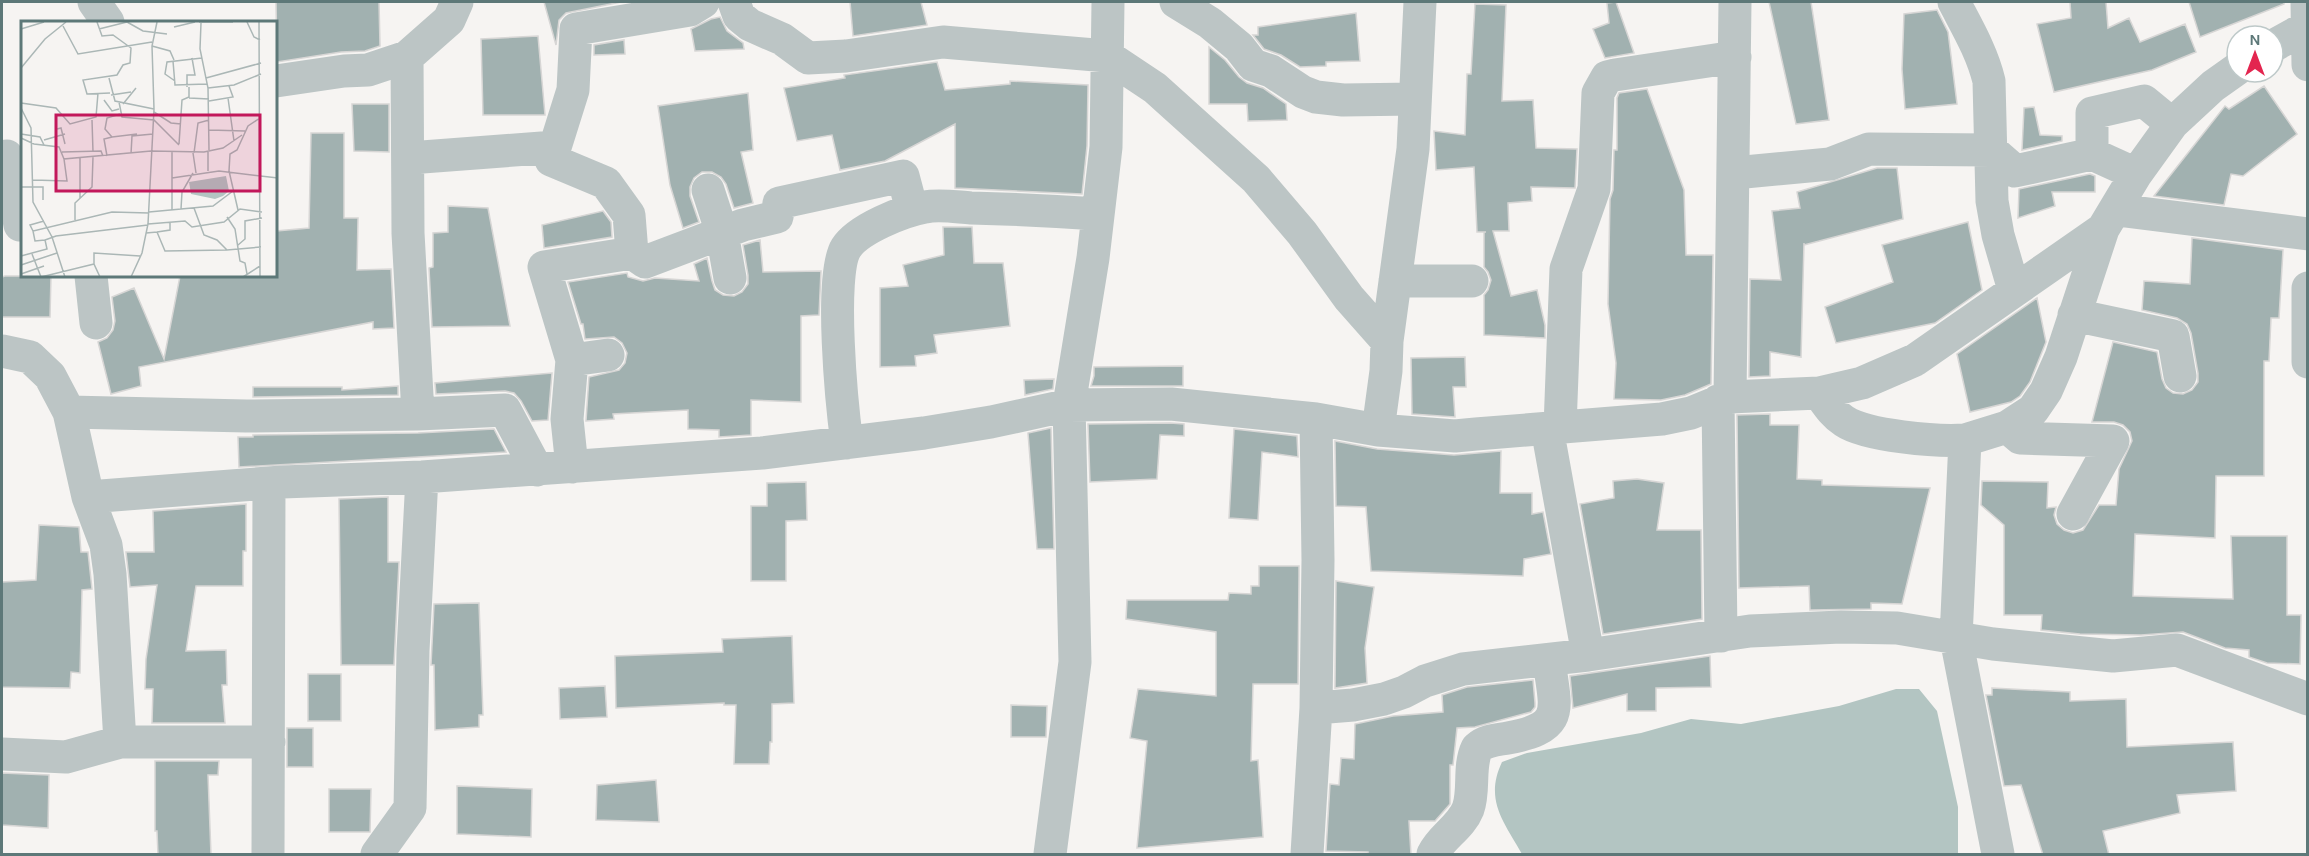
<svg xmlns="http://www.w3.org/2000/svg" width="2309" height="856" font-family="Karla,sans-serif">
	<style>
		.water { fill: #b3c5c2 }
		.building { fill: #a1b1b0; stroke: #d7d6d5; stroke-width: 1.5 }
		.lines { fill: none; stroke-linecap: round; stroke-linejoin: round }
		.minor { stroke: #bcc5c5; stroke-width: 33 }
		.inset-road { fill: none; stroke: #abb7b6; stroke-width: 1.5 }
		.view { fill: #c2185b; fill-opacity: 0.15; stroke: #c2185b; stroke-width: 3 }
		.inset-edge { fill: none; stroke: #5d7878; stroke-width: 3 }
	</style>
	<rect width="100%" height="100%" fill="#f6f4f2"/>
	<path class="water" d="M1896,689H1919L1937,711L1958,807V854H1522C1504,822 1484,800 1502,762L1527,753L1641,733L1691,719L1741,724L1839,706Z"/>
	<path class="building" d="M276,2H379L380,46L365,51L341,52L277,62Z
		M544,2H621L566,13L559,20L556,45Z
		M850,2H921L927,25L853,36Z
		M1616,2L1634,53L1605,58L1593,29L1609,23L1607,3Z
		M1769,2H1811L1829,120L1796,124Z
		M2070,2H2106L2108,28L2129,18L2140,42L2185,24L2196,52L2152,70L2054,92L2037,24L2071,18Z
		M2189,2H2284V4L2200,37Z
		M1475,4L1506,5L1502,101L1533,100L1536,148L1577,149L1575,188L1531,187L1532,201L1508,203L1509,231H1493L1511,296L1537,290L1545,325V338L1484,335V295L1488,290L1491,280L1488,272L1484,267V232H1486H1477L1474,167L1436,170L1434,131L1465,135L1467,74H1471Z
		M1937,10L1948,32L1957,104L1905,109L1902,69L1904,14Z
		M1356,13L1360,61L1326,62V66L1300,67L1281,55L1264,49L1253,35H1258V27Z
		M720,17L727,31L743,43L744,49L695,51L691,29L711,19Z
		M538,36L545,115H483L481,39Z
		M624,40L625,54L594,55V45Z
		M1209,47L1225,60L1239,77L1247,83L1263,88L1286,104L1287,120L1248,121L1247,104H1209Z
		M937,62L945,90L1010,84V81L1088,85L1087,146L1082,194L955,188V124L885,161L840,170L832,135L797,141L784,88L845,78L844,75Z
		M2264,86L2297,134L2243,176L2231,174L2224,205L2154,196L2225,106L2229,109Z
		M1647,89L1684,190L1686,255H1713L1711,384L1685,395L1661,400L1614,399L1616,363L1608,304L1610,199L1613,190L1614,150H1617V98L1619,93Z
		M748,93L753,150L741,152L753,203L734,208L726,184L721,177L712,172H702L694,178L690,187V196L699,222L683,228L670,185L658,106Z
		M352,104H389V152L354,151Z
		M2034,107L2040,135L2062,136V141L2022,150L2024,108Z
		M311,133H344V218H358L357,270L391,269L394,328L373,329V322L139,367L141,386L111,394L98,342L107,338L113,330L115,321L112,297L134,288L164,359L180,276H276V231L309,228Z
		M1877,168H1897L1903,219L1804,245V243L1801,357L1770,352V376L1749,377L1750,279L1781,280L1772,211L1800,208L1797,192Z
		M2090,174L2095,176V192H2052L2055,206L2018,218L2019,189Z
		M448,206L488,208L510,326L432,327L429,268L433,267V233L448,232Z
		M603,211L611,222L612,237L544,248L542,225Z
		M1968,222L1982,290L1935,323L1836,343L1825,307L1893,282L1882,245Z
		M943,227H972L974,263H1003L1010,326L934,335L937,353L915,356L916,366L880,367V288L908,286L903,265L944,255Z
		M2192,238L2283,250L2279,318H2271L2269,361H2264V476H2216L2215,538L2135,534L2133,596L2233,599L2231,536H2287V615H2301L2300,664L2267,663L2249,657V650L2225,648L2183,632L2141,635L2080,634L2041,630L2042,615H2004V525L1981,505L1982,481L2048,482L2047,508L2056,507L2054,515L2057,524L2064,530L2073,533L2083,530L2099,505H2116L2119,469L2132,441L2130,432L2123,425L2114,422H2092L2113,342L2157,352L2162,379L2166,388L2173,393L2183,394L2192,390L2198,382V373L2191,333L2187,324L2177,318L2142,310L2144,281L2190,284Z
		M760,240L763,272L821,271L819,315L801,316V402L751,400V435L719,437V430L688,429V410L613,414L614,419L586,421L589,377L619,370L625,363L627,353L622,343L614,337L585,339L583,324H581L568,282L627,273L628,277L643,281L655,278L699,281L694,264L707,258L712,281L715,290L723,295L734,296L742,292L748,284V275L743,245Z
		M5,276H51L50,317H2V277Z
		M2037,298L2046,342L2030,382L2020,396L2011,402L1970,412L1957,354Z
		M1465,357L1466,387H1453L1455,417L1412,414L1411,358Z
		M1183,366V386H1091L1094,376V367Z
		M552,373L548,420L532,421L521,401L514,393L505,391L436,394L435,383Z
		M1054,379L1053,389L1025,395L1024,380Z
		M398,386V395L253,397V387H342V390Z
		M1770,414V425H1799L1797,479L1822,480V485L1930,488L1902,604L1871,603V609L1810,610L1809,586L1739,588L1737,415Z
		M1170,423L1184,424V436L1160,435L1157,479L1090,482L1088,424Z
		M1051,428L1054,549H1037L1028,433Z
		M494,429L506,452L239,467L238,437H253V435L418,433Z
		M1234,429L1297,436L1298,457L1262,452L1258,520L1229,518Z
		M1335,441L1377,449L1454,455L1501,451L1500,493H1532V514L1543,512L1551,554L1524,559L1523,576L1371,571L1366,507L1336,506Z
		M1637,479L1664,483L1657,530H1701L1702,619L1603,634L1580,504L1614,498L1613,481Z
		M806,482L807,520L786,521V581H751V506H767V483Z
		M388,497V562H399L394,665H341L339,499Z
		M246,504V551H243V586H196L186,651L226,650L227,685H222L225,723H152L153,689H145L146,659L157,585L130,587L126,552H154L153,511Z
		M39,525L79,527L81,552H88L92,589L82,590L80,673L71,672L70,688L2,687V582L36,580Z
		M1259,566H1299V575L1298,684H1253L1251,761L1258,760L1263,837L1137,848L1147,741L1130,738L1138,689L1216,696V632L1126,619L1127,600H1228L1229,593L1251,594V586H1259Z
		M1336,581L1374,587L1365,648L1367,683L1335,688Z
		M479,603L483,715H479V727L435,730L434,665H431L434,604Z
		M792,636L794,703L772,704V742H770L769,764H734L736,705H724V703L616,708L615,656L723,652L722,639Z
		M1710,656L1711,687L1656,688V711H1627V694L1573,708L1570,676Z
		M308,674H341V721H308Z
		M1533,680L1535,703V707L1531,712L1475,727L1457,728L1453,765H1450V804L1435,821H1409L1411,855H1368V852L1326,851L1330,784L1339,785L1341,758L1354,759L1355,724L1393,716L1443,712L1442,695L1467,687Z
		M605,686L607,717L560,719L559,688Z
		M1992,688L2070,692V701L2126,699L2127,747L2233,742L2236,791L2177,795L2180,813L2103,831L2109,855H2043L2021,785L2004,786L1986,695H1992Z
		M1011,705L1047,706L1046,737H1011Z
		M287,728H313V767H287Z
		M155,761H219L218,775H208L211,855H158L157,831H155Z
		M2,773L49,775L48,828L2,825Z
		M656,780L659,822L596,820L597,785Z
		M457,786L532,789L531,837L457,834Z
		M329,789H371L370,832H329Z"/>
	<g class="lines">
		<path class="minor" d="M94,2L108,22
			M734,2L739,16L750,25L782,39L808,58L846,56L943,42L1107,56L1155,88L1256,179L1302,233L1349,298L1387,341
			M1176,2L1210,23L1239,47L1253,65L1271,71L1303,92L1316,97L1343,100L1415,99
			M1954,2C1967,27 1982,52 1989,81L1992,201L1998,235L2014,290
			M2307,2L2308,65
			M2273,46L2305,28
			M407,57L408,233L418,414
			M276,81L344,71L368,70L407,57L449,20L457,2
			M2092,154V113L2144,101L2172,124
			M2,157L7,156L20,225
			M409,158L555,147
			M1734,173L1830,164L1869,149L1991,150L2015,171L2092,154L2136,174
			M708,190L722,233L730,278
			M2117,210L2308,234
			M632,253L645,262L743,225L777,217L779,203L903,176L912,210
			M91,276L96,323
			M1395,281H1472
			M2308,288V362
			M2074,315L2173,336L2180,376
			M2,351L30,357L50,376L69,412L88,497
			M572,360L608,355
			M1819,393C1827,404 1833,414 1844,421C1866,436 1938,442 1965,440
			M1730,397L1735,2
			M1718,401L1721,636
			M69,412L246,416L418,414L505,410L537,470
			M1560,427L1566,269L1594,189L1598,93L1607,77L1615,75L1735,57
			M2007,427L2020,438L2113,441L2073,514
			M1547,428L1588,655
			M1378,430L1386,371L1387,341L1413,149L1420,2
			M847,443C842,407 829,275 846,248C858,229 903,211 925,207C939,204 956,207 971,208C1013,209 1055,211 1098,214
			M572,467L567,419L572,360L544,267L632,253L629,215L606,183L551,160L573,90L576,29L690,10L703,2
			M1316,708L1353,705L1384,699L1404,692L1425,681L1463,669L1588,655L1750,631L1841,627L1897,628L1993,644L2113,656L2177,650L2308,699
			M120,742H269
			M2,754L66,757L120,742L110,574L106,545L88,497L282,482L422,477L762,453L924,433L991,422L1069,405L1171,404L1316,419L1378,430L1455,436L1476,434L1662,419L1691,413L1730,397L1819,393L1862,383L1915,360L2103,229
			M268,854L269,484
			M377,854L410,808L413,651L422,477
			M1050,854L1075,662L1069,405L1093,258L1106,147L1108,2
			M1307,854L1316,708L1318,560L1316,419
			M1433,854C1441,837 1461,827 1468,809C1475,790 1468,767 1477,748C1486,740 1497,740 1508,738C1567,727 1555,709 1549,660
			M1998,854L1956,638L1965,440L2007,427L2033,410L2046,391L2061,357L2103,229L2136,174L2172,124L2213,86L2237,69"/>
	</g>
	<g transform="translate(21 21)">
		<rect width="256" height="256" fill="#f6f4f2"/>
		<path d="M205,155L208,170L202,175L194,178L170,173L168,161Z" fill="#b3c5c2"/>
		<path class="inset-road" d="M76,1L81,15L92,14L110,27L109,42L102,44L96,54L62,59L66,73L89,72M106,1L122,10L146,13M178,1H212M226,1L233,16L239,19M238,1L239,256M180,2L179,28L187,67L188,129M42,5L57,33L131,21M153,6L174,1M0,8L23,1M78,8L106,1M131,25L149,30L153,39M152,40L154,64L186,63M0,47L24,18L45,1M88,57L94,80L133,88M185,57L240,42M154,60L144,53L146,41L181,37M166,66V54H174L171,37M187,67L213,64L240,53M90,74L110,71M168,77L188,78M207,77L213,120M83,79L91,90L98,88M188,80L212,76L208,65M98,81L101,96L133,99L158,124M0,82L35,87L49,103L75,96L77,72M102,83L115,67M0,87L10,107L12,181L31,216L44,256M133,91L150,102L160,103M71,99L72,131M36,108L40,107L44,123M188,109L224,110M0,113L19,116L23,124M91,116L116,113M0,117L13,123L38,126L43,138M23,119L44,113M158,123L161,79L168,76V66M187,130V150M41,131L80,130L82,135M172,132L175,152M173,132L177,102L188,99M110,133L111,115L132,113M86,135L83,118L91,116L84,108L86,97L99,93M151,157L198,150L257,157M12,159L46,160L43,138L130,130L183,131L202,127L221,114M0,166H22V179M59,177V137M173,187L183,214L196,219L206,229L240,226M160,188L161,171L172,152M151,189V131M217,189L208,150L209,133L216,129L227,105L239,97M128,191L192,185L212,170M206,196L214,208L219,240L224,242L226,253M54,199V182L71,166L72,136M127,203L164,200L171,206L203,201L219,188L241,191M12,210L9,204L23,200M136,211L149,209V202M125,212L136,211L144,230L206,229M24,219L14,220L12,210L91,191L128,192M217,224L224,218V200L241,197M11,233L20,256M0,235L26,228L24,219L35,215L127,204M0,244L36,232M0,253L23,245M20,256L73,243M79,256L73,243V232L119,235M110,256L121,232L127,203L133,88L131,25L136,1M222,256L239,245"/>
		<path class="view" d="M35,94H239V170H35Z"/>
		<rect width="256" height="256" class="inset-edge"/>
	</g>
	<rect width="2309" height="856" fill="none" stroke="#5d7878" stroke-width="6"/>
	<g transform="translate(2255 54)"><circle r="28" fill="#ffffff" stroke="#bec9c9" stroke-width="1.5"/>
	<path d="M0-4.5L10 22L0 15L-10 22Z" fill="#e3254f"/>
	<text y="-9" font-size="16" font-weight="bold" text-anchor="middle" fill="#5d7878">N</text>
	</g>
</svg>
